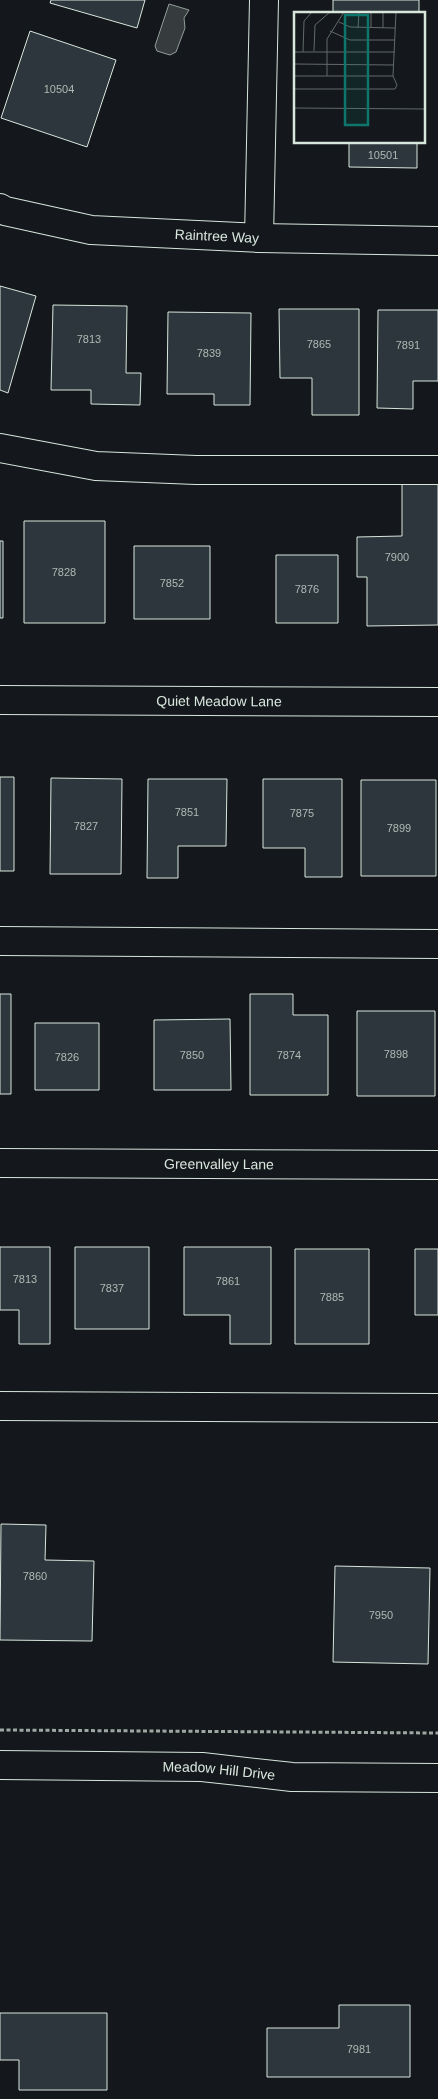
<svg xmlns="http://www.w3.org/2000/svg" width="438" height="2099" font-family="Helvetica,sans-serif">
	<style>
		.water { fill: #363b3e; stroke: #939e99 }
		.building { fill: #2c363c; stroke: #d8e6dc }
		.lines { fill: none; stroke-linecap: round; stroke-linejoin: round }
		.minor-casing { stroke: #d8e6dc; stroke-width: 30 }
		.path { stroke: #9da8a2; stroke-width: 3; stroke-dasharray: 4 2.5; stroke-linecap: butt }
		.minor { stroke: #14181c; stroke-width: 28 }
		.labels { text-anchor: middle; stroke-width: 4; stroke-linejoin: round; paint-order: stroke }
		.number-label { font-size: 11px; fill: #adbab4 }
		.street-label { font-size: 14px; fill: #d8e6dc; stroke: #14181c }
		.inset-road { fill: none; stroke: #626a69; stroke-width: 1 }
		.view { fill: #0f766e; fill-opacity: 0.15; stroke: #0f766e; stroke-width: 2.5 }
		.inset-edge { fill: none; stroke: #d8e6dc; stroke-width: 2.5 }
	</style>
	<rect width="100%" height="100%" fill="#14181c"/>
	<path class="water" d="M169,4L189,10L184,18L185,28L176,52L170,55L157,51L155,46Z"/>
	<path class="building" d="M51,0H145L137,28L50,3Z
		M333,0H419V14H333Z
		M30,31L116,60L87,147L1,118Z
		M349,142H417V168L349,167Z
		M0,286L36,296L8,393L0,390Z
		M53,305L127,306L126,373H141L140,405L91,404V390H51Z
		M279,309H359V415H312V378H280Z
		M378,310H438V381H413V409L377,408Z
		M168,312L251,313L250,405H214V394H167Z
		M438,480V625L367,626V577H357V537L402,536V481Z
		M24,521H105V623H24Z
		M0,541H3V618H0Z
		M134,546H210V619H134Z
		M276,555H338V623H276Z
		M0,777H14V871H0Z
		M51,778L122,779L121,874H50Z
		M148,779H227L226,846H178V878H147Z
		M263,779H342V877H305V848H263Z
		M361,780H436V876H361Z
		M0,994H11V1094H0Z
		M250,994H293V1015H328V1095H250Z
		M357,1011H435V1096H357Z
		M230,1019L231,1090H154V1020Z
		M35,1023H99V1090H35Z
		M0,1247H50V1344H19V1310H0Z
		M75,1247H149V1329H75Z
		M184,1247H271V1344H230V1315H184Z
		M295,1249H369V1344H295Z
		M415,1249H438V1315H415Z
		M1,1524L46,1525L45,1560L94,1561L92,1641L0,1640Z
		M335,1566L430,1568L428,1664L333,1662Z
		M339,2005H410V2077H267V2028H339Z
		M0,2013H107V2090H19V2060H0Z"/>
	<g class="lines">
		<defs>
			<g id="minor">
				<path id="s1" d="M0,208L5,211L91,230L259,238L438,241"/>
				<path d="M259,238L264,0"/>
				<path d="M0,448L96,466L196,470H438"/>
				<path id="s2" d="M0,700L438,702"/>
				<path d="M0,941L438,944"/>
				<path id="s3" d="M0,1163L438,1165"/>
				<path d="M0,1406L438,1408"/>
				<path id="s4" d="M0,1765L202,1767L292,1777L438,1778"/>
			</g>
		</defs>
		<use href="#minor" class="minor-casing"/>
		<path class="path" d="M0,1730L438,1733"/>
		<use href="#minor" class="minor"/>
	</g>
	<g class="labels">
		<g class="number-label">
			<text x="59" y="93">10504</text>
			<text x="383" y="159">10501</text>
			<text x="89" y="343">7813</text>
			<text x="319" y="348">7865</text>
			<text x="408" y="349">7891</text>
			<text x="209" y="357">7839</text>
			<text x="397" y="561">7900</text>
			<text x="64" y="576">7828</text>
			<text x="172" y="587">7852</text>
			<text x="307" y="593">7876</text>
			<text x="187" y="816">7851</text>
			<text x="302" y="817">7875</text>
			<text x="86" y="830">7827</text>
			<text x="399" y="832">7899</text>
			<text x="396" y="1058">7898</text>
			<text x="192" y="1059">7850</text>
			<text x="289" y="1059">7874</text>
			<text x="67" y="1061">7826</text>
			<text x="25" y="1283">7813</text>
			<text x="228" y="1285">7861</text>
			<text x="112" y="1292">7837</text>
			<text x="332" y="1301">7885</text>
			<text x="35" y="1580">7860</text>
			<text x="381" y="1619">7950</text>
			<text x="359" y="2053">7981</text>
		</g>
		<g class="street-label">
			<text dy="5" stroke="none"><textPath href="#s1" startOffset="220">Raintree Way</textPath></text>
			<text dy="5" stroke="none"><textPath href="#s2" startOffset="219">Quiet Meadow Lane</textPath></text>
			<text dy="5" stroke="none"><textPath href="#s3" startOffset="219">Greenvalley Lane</textPath></text>
			<text dy="5" stroke="none"><textPath href="#s4" startOffset="219">Meadow Hill Drive</textPath></text>
		</g>
	</g>
	<g transform="translate(294 12)">
		<rect width="131" height="131" fill="#14181c"/>
		<path class="inset-road" d="M45,10L56,15L101,16M64,16L65,0M77,16V0M89,16V0M36,19L56,28H101M20,39L21,13L36,0M0,40H101M9,40L10,9L18,0M0,52L100,53M0,64H99M33,64V27L50,0M99,64L102,0M0,77H101L103,73L99,64M0,96L132,97"/>
		<path class="view" d="M51,3H74V113H51Z"/>
		<rect width="131" height="131" class="inset-edge"/>
	</g>
</svg>
